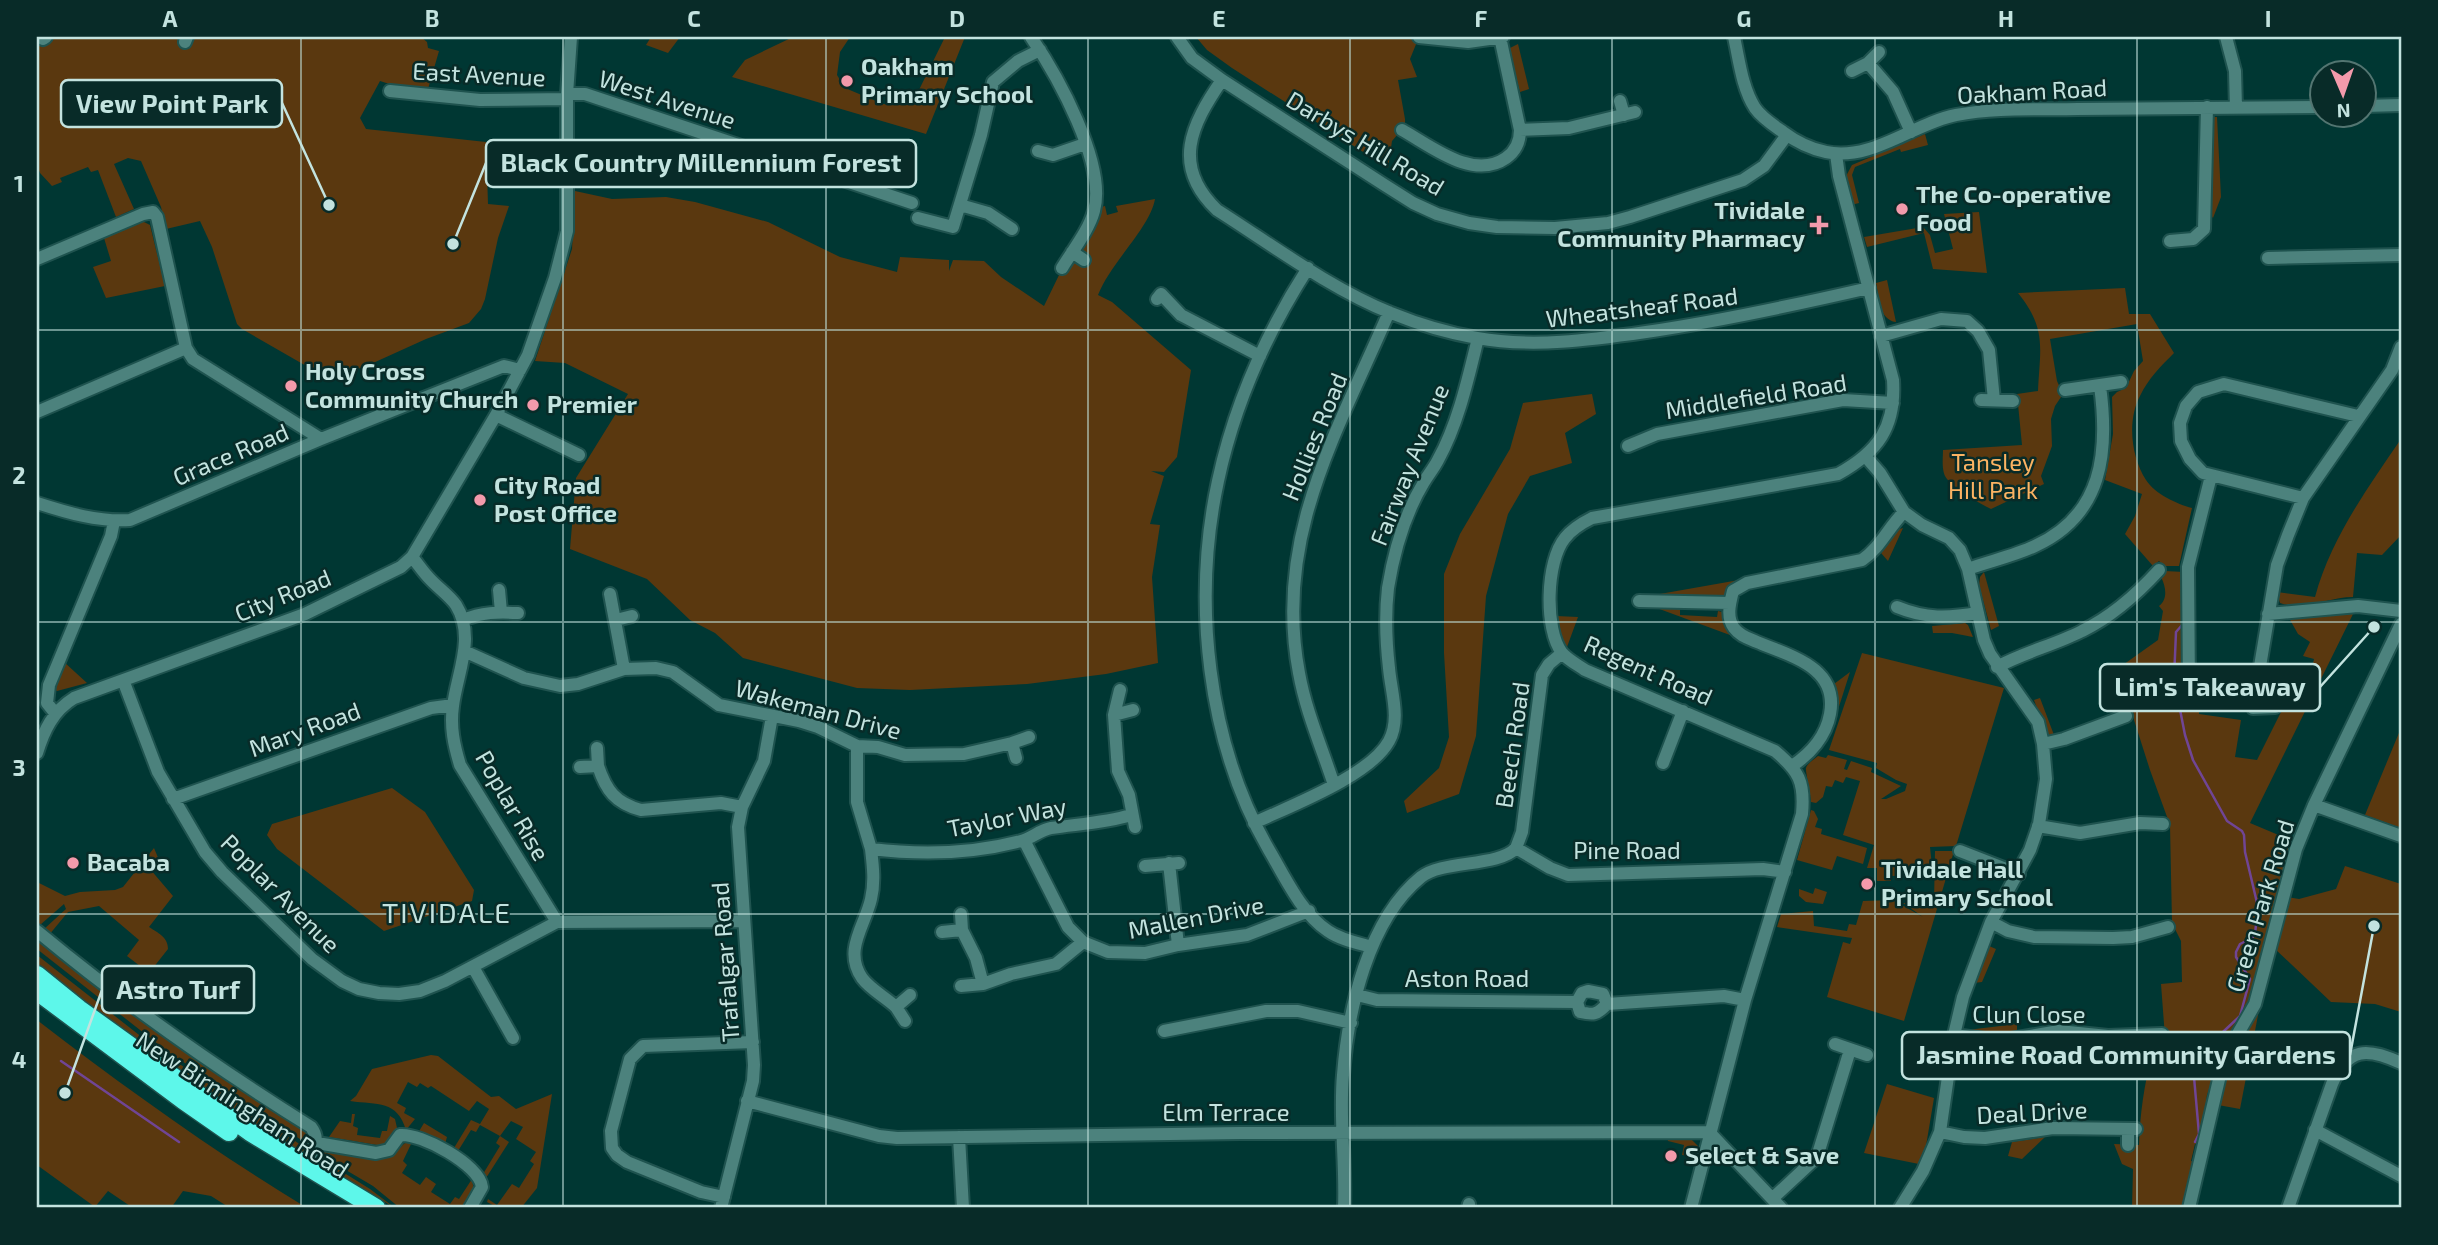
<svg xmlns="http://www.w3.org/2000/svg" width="2438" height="1245" font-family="'Exo 2',sans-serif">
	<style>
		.green { fill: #5a380f }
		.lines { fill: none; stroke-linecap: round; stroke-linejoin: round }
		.stream { stroke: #704595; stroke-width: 2.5 }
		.minor-casing { stroke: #1f534f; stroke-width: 16 }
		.highway-casing { stroke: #1f534f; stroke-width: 21 }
		.minor { stroke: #4c827d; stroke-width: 12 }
		.highway { stroke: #5df7ea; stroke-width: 18 }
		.grid { fill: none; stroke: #c3e3df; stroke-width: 2; stroke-opacity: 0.55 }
		.poi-dot { fill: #f39aab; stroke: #082b28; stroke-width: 2.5 }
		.labels { text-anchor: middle; stroke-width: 5; stroke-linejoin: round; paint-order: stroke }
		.poi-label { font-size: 24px; font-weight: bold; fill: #c3e3df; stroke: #082b28; text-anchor: start }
		.street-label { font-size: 24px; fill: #c3e3df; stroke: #082b28 }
		.park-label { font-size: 24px; fill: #fbb363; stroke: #082b28 }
		.quarter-label { font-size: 28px; letter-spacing: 2px; fill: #c3e3df; stroke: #082b28 }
		.leader { fill: none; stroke: #c3e3df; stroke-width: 2.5 }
		.callout-dot { fill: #c3e3df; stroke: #082b28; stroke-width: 2.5 }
		.callout { fill: #082b28; stroke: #c3e3df; stroke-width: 2.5 }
		.callout-label { font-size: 26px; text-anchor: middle; font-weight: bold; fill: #c3e3df }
		.neatline { fill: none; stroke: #c3e3df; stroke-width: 2.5 }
		.grid-label { font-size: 23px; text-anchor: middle; font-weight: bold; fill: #c3e3df }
	</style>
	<rect width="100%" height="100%" fill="#003733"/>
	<path class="green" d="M37,37L47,41L56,37L191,39L196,37H421L427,42L428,48L439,51L428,89L402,88L380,81L360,118L366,129L486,142L488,204L509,206L498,238L485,299L481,309L469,323L426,339L362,368L322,373L315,371L242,329L237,324L212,247L200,221L166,229L161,207L141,161L128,158L114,164L134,209L116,217L98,170L91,172L88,167L60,178L62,182L52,186L40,173L37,164Z
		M651,37H680L668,53L646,45Z
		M793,37H850L840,52L837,75L845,88L883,104L899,105L916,96L945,37H965L926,134L732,77L745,60Z
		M1196,37H1419L1410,59L1417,77L1398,80L1405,119V126L1392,141L1388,168L1232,68L1207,50Z
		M1518,44L1529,89L1520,92L1510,54V48Z
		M2213,117H2217L2221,197L2213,218L2210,214V121Z
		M1925,134L1928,145L1901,152L1900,149L1855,167L1852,175L1859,203L1851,205L1845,178L1852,165Z
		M575,191L612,199L666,197L695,202L768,222L840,257L897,272L900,257L949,260V271L953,260L984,261L1001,277L1044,306L1060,273L1072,262L1084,267L1087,259L1081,254L1080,248L1101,207L1105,206L1107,215L1118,212L1116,206L1155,199C1150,228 1111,262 1098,295L1112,302L1191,370L1177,457L1164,472L1151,471L1164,476L1150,524L1160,525L1152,577L1158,663L1106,674L1027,684L910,690L857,688L743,658L715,633L690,620L647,579L570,549L576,478L628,394L565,363L535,361L572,249Z
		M1979,212L1987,273L1933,269L1924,233L1867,247L1864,237L1923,227L1930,235L1935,253L1953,249L1944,214Z
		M142,221L150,225L165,286L106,298L93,267L111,261L104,238Z
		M1887,280L1896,322C1879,320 1879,297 1876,283Z
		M2125,288L2129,314H2150L2174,353C2161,366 2148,379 2140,396C2127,420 2131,457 2146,480C2155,494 2177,504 2192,508L2179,566H2164L2159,561L2153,566L2125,534L2135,516L2142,494L2105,480L2113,434L2112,397L2117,392L2126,388L2134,371L2143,361L2137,324L2050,339L2057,381L2063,394L2055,406L2051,419L2052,446L2041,476L2044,484L1991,509C1977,502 1957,491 1947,479C1941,472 1943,459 1943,450L2022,445L2017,394L2038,391C2040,348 2047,329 2018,293Z
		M1592,394L1596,414L1565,433L1572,463L1530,476L1508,514L1486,596L1476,736L1459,794L1407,813L1404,801L1439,768L1449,737L1444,653V574L1460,534L1510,449L1523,403Z
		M2401,439V535L2382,555L2357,553L2353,597C2330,597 2302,611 2280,603L2277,592L2315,597C2331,538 2367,489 2401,439Z
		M1903,528L1888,561L1881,553L1897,530Z
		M2165,571L2184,572L2181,701H2199V714L2241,720L2235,757L2257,760L2288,698L2295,675L2310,677L2314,659L2303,656L2310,642L2298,634L2289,618L2354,612L2250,823L2293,841C2276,883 2272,929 2260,972C2253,999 2237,1021 2224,1045L2215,1041L2202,1066L2215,1071L2207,1095L2200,1144H2195L2191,1161L2196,1162L2185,1207L2132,1208L2133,1169L2122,1164L2114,1144L2139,1145C2140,1114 2144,1085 2152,1055C2153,1049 2153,1044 2155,1039L2165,1037L2161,984L2182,982L2181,941L2172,923L2170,825L2150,770L2134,720L2132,696L2120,667L2158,640L2163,611L2159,606C2168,599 2166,587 2161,577Z
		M1984,572L1999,626L1991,630L1979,585L1980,577Z
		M1739,580L1730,588L1723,599L1654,595Z
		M1654,607L1680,608V615L1717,617L1718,611L1722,612L1725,625L1738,638Z
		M1556,616L1578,617L1567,647L1560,640Z
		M1965,623L1968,625L1973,637L1952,633H1933L1932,626Z
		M1862,653L2004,688L1956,846L1930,847L1933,875L1891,876V881H1877V868H1867L1874,845L1843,835L1860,781L1846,777L1843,783L1835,780L1832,787L1826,786L1823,797L1816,803L1811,802C1811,795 1805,770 1806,768C1807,764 1814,759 1818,756L1826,758L1828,755L1847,760L1844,769L1847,770L1851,761L1872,768L1871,772L1901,786L1881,799H1886L1905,791L1907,784L1896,780L1876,768L1877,763L1829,750Z
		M64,662L87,683L57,691L54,689L55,680Z
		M1850,672L1836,716L1834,684Z
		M2040,698L2054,735L2050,736L2045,730L2034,700Z
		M2401,728V828L2365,815Z
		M392,788L425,812L474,890L472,901L384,931L277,849L267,835L272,824Z
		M1811,810L1814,811L1818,819L1815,827L1822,829L1821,834L1867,848L1863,864L1837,856L1832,870L1797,860Z
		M154,848L159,860L150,869L173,896L149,927C158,933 168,937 168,949L149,973L127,956L139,940L99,906L68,912L49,935L43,930L66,909L64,904L40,925L37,923V882L65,896L80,892L115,890L123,887Z
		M1935,851H1954L1904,1021L1827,997L1843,942L1850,944L1852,938L1777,927L1781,914L1813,911L1814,926L1847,931L1849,924L1856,925L1863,901L1893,900L1923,917L1903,903H1934Z
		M2345,866L2401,884V1012L2375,1004L2331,1002L2274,948L2287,897L2299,899L2336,889Z
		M1815,888L1827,892L1823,904L1806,902L1799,896V889L1813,894Z
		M37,938L214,1071L306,1131L311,1138L309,1145L168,1052L37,949Z
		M1989,946L1996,949L1982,982L1974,983Z
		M37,955L157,1049L307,1149L302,1154L297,1152C207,1094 119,1033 37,965Z
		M2259,1010L2240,1109L2218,1105L2224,1076L2232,1053Z
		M37,1020C124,1087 213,1151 307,1208H230L211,1196L183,1191L171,1208H133L108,1191L95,1207L37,1165Z
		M2017,1024V1031C2000,1036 1984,1037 1967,1030Z
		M431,1055L438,1056L491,1097L499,1096L516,1109L552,1094L537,1188L521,1208H498L487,1202L488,1199L497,1205L512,1184L519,1188L534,1164L530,1161L536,1152L516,1139L523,1127L511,1121L500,1136L509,1142L486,1178L483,1174L500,1146L496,1143L500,1136L480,1125L476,1132L471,1130L458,1151L454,1148L471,1120L480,1124L489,1109L477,1101L469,1111L431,1086L428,1088L420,1083L417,1087L408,1082L397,1103L406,1108L404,1113L415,1119L406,1130C397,1100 378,1105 350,1101L356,1096L372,1069Z
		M1887,1084L1934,1098L1926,1146L1919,1164L1864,1153Z
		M352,1114H355L353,1126L358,1128L357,1135L380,1138L382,1131H387L390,1116L395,1119L397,1128L392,1138L383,1146L329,1137L340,1121L351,1123Z
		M424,1123L447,1137L445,1144L418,1133Z
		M1667,1137H1689L1700,1148L1697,1157L1682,1155L1684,1145L1668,1141Z
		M2045,1137L2022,1159L2008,1156L2012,1142Z
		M409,1141L412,1142L403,1161L407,1165L402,1173L420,1185L426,1177L436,1184L431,1192L450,1204L455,1197L459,1199L472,1179L474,1191L463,1208L451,1205L448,1208H400L373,1186L317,1153L323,1150C340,1153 371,1163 387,1158C397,1155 400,1144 409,1141Z
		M317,1156L370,1189L395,1208L314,1160Z"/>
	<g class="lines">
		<path class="stream" d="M2183,624L2176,632L2174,679L2185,735L2193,760L2227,821L2242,831L2244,835L2245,852L2258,907L2255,934L2252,938L2240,944L2236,952V957L2250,979L2240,1016L2209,1045L2200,1059L2194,1077L2199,1134L2195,1142
			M61,1061L179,1142"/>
		<defs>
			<path id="minor" d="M40,37L43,39L46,37
				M1031,37C1057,75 1107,164 1094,211C1089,230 1073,250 1062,268
				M1177,37L1192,58L1222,80L1383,184L1413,203L1437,214L1469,223L1497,227L1555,228L1608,223L1630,217L1743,180L1764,166L1787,135
				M1419,37L1468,42L1503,37
				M1734,37C1739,59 1742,88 1755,108C1762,118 1773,125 1783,132C1795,141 1811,149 1826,152C1871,162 1914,123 1956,115C1996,107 2038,110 2078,109C2160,108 2241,108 2322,107
				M2226,37L2235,71L2236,108
				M185,42L187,37
				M1868,63L1893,92L1911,132
				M1852,71L1868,63L1879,52
				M1222,80C1191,125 1171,166 1217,210C1272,245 1331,289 1391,313C1418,324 1448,333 1477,338C1533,348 1590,340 1646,332C1721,321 1795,305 1869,288
				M390,91L480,100L567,99
				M567,94H585L912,203
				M1620,101L1624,115
				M2364,106L2401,105
				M1402,130C1431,146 1473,181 1506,158C1516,151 1520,142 1520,130L1500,37
				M1520,130L1569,128L1635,112
				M1038,151L1053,155L1085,144
				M960,205L988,213L1012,229
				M918,218L953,227L981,135L993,82L1018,61L1040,50
				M2170,241L2193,239L2204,229L2207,107
				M1072,252L1084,260
				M2268,258L2401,255
				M37,259L143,214L153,212L157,217L186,348L193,359L321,439
				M1308,268C1267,332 1234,406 1218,481C1192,601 1207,743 1269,850C1285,877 1301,913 1328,931C1341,940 1358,943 1372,947
				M1157,299L1161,294L1181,315L1260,356
				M1881,336L1941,319L1967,321L1978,331L1989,350L1994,400
				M2065,390L2121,382
				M1981,400L2013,401
				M37,412L186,348
				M496,415L579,455
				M1628,446L1657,434L1843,400L1893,403
				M1866,457L1880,473L1904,512L1922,525L1949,538L1960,550L1968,569L1984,640L1990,654L2038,722L2043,744L2046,779L2039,824L2030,850L1991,922L1963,997L1954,1035L1940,1132L1923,1171L1900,1208
				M2303,498L2203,473L2190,459L2181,441L2180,423L2186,406L2198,392L2224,384L2358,416
				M37,503C68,513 98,522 130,520L321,439L504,366L520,370
				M412,557C418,564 423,572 429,578C438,588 449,595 456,605C476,637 457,673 453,706C450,727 454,745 460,765L557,922
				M1968,569C1990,561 2014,556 2035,546C2103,515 2109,452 2100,386
				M499,590L501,612
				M610,594L624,669
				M1639,601L1730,603
				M1897,607C1926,619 1948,618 1978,613
				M2268,614L2358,606L2401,611
				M463,620C482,612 498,612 518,613
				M616,620L632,616
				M464,651L524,678L560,686L578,684L624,669L656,668L673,672L719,705L799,721L818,727L857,746L878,747L905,755L964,754L1012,743L1029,737
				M1997,667C2024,652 2055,645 2082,631C2111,617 2138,593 2159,570
				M123,680L158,772L205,852L222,872L312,959L342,981L359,989L379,993L399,994L420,991L445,981L557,922L744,921
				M1120,690L1114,715L1118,771L1129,795L1135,827
				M2189,692L2188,567L2211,476
				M2275,707L2253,708L2277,565L2288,535L2303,498L2392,370L2401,347
				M55,713L47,703L49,685L111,536L114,521
				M1114,715L1133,710
				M1012,743L1016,758
				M2043,744L2064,739L2126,716
				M857,746V802L871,849C921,855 972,854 1021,841C1032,838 1040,830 1051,828C1078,824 1105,823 1131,815
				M37,753C44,730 53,711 74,698L305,614L401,567L412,557L496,415L528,355L555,278L567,231V94L571,37
				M1663,763L1683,711
				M598,766C606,790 615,803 641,810L721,803L742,807
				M1792,766C1810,754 1826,736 1830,714C1839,667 1790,656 1757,642C1748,638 1740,636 1734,628C1726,617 1730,603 1733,591L1747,583L1862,560C1880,548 1888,528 1904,512
				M580,767L598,766L597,748
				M1334,785C1322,748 1306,712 1299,673C1273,537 1338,431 1389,312
				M173,799L431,708L453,705
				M2314,805L2401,836
				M1254,823C1290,806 1370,776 1389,741C1401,719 1391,692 1389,668C1386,642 1385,614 1388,588C1394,551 1404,515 1424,482C1428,475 1434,468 1438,460C1458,424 1468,379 1478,338
				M2038,826L2080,833L2140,823L2163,824
				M1024,840L1068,927L1083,942L1108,952L1145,953L1178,945L1247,935L1309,911
				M1516,848L1522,832L1542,675L1549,664L1562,653
				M871,849C873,866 875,882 871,899C865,926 843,950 862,978C870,989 885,997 896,1007
				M1960,851L2019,874
				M1169,863L1178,945
				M1145,866L1179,863
				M1991,922L2008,931L2034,937L2113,938L2132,937L2168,927
				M962,930L976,958L983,984L1011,974L1056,964L1083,942
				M37,931C124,1003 215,1067 311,1127C322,1141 312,1152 304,1165
				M942,932L962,930L961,914
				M473,967L513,1038
				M961,986L983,984
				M1357,995L1377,1000L1577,1002
				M1607,1004L1603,994L1588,991L1582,993L1577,1002L1580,1012C1593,1015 1597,1015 1607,1004L1724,996L1745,1000
				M905,1021L896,1007L910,995
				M1164,1031L1266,1011H1298L1351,1023
				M1954,1035L2000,1041L2059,1031L2108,1036L2162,1034
				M1835,1044L1867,1055
				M747,1101L879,1136L897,1138L1240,1133L1709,1132
				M2315,1130L2401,1176
				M1709,1132L1781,1208
				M1940,1132L1964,1137L1985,1138L2053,1128L2136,1129
				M959,1137L963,1208
				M317,1143L376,1153L389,1150L400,1135C421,1133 480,1165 482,1187L470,1208
				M2128,1145V1130
				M724,1197L701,1192L627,1162L617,1155L612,1148L611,1131L630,1059L643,1046L753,1042
				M1773,1198L1817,1157L1850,1050
				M721,1208L753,1081L754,1065L738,827L742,807L764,761L772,716
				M1344,1208C1346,1164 1339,1119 1343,1075C1348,1010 1368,920 1421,877C1442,860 1499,867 1516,848L1550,868L1568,875L1763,869L1785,872
				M1468,1208L1469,1204
				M1691,1208L1745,1000L1802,814C1805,782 1799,771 1775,751L1585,670C1578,665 1568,660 1562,653C1544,629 1546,561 1565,538C1572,529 1582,523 1592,518L1838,474C1878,452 1896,427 1893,380L1839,176L1836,154
				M2189,1208L2224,1058L2255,1004L2296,849L2314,805L2401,624
				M2288,1208L2332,1084C2348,1046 2368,1048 2401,1063"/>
			<path id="highway" d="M37,975L79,1009L250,1132L376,1208
				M37,991L183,1100L229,1132"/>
		</defs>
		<use href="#minor" class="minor-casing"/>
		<use href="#highway" class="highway-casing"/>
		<use href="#minor" class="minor"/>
		<use href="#highway" class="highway"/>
	</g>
	<path class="grid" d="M301,37V1208M563,37V1208M826,37V1208M1088,37V1208M1350,37V1208M1612,37V1208M1875,37V1208M2137,37V1208M37,330H2401M37,622H2401M37,914H2401"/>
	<g class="poi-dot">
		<circle cx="847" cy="81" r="7"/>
		<circle cx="1902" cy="209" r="7"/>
		<path d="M1815.5 214.5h7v7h7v7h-7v7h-7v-7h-7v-7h7z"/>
		<circle cx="291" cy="386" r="7"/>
		<circle cx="533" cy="405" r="7"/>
		<circle cx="480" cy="500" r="7"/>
		<circle cx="73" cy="863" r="7"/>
		<circle cx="1867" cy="884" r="7"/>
		<circle cx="1671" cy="1156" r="7"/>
	</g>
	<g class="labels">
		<g class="poi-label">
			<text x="861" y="75">Oakham<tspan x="861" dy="28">Primary School</tspan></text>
			<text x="1916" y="203">The Co-operative<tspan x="1916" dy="28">Food</tspan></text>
			<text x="1805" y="219" text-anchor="end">Tividale<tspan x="1805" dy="28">Community Pharmacy</tspan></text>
			<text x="305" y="380">Holy Cross<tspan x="305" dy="28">Community Church</tspan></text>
			<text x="547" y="413">Premier</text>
			<text x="494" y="494">City Road<tspan x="494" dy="28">Post Office</tspan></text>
			<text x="87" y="871">Bacaba</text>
			<text x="1881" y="878">Tividale Hall<tspan x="1881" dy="28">Primary School</tspan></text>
			<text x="1685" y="1164">Select &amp; Save</text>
		</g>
		<g class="street-label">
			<text transform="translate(479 75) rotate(3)" y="8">East Avenue</text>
			<text transform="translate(2032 92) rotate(-3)" y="8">Oakham Road</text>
			<text transform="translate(667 100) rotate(18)" y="8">West Avenue</text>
			<text transform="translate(1365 144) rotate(31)" y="8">Darbys Hill Road</text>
			<text transform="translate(1642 308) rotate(-7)" y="8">Wheatsheaf Road</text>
			<text transform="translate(1756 397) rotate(-9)" y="8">Middlefield Road</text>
			<text transform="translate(1315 437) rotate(-68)" y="8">Hollies Road</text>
			<text transform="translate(231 455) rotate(-23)" y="8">Grace Road</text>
			<text transform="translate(1410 465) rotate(-68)" y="8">Fairway Avenue</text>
			<text transform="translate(283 596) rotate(-22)" y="8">City Road</text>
			<text transform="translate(1648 671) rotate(24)" y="8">Regent Road</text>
			<text transform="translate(818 710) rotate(15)" y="8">Wakeman Drive</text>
			<text transform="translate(305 730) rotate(-20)" y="8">Mary Road</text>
			<text transform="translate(1513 745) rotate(-82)" y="8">Beech Road</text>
			<text transform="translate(512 806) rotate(60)" y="8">Poplar Rise</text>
			<text transform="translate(1007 818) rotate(-11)" y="8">Taylor Way</text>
			<text x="1627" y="859">Pine Road</text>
			<text transform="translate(280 894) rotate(45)" y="8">Poplar Avenue</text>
			<text transform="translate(2261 906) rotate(-73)" y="8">Green Park Road</text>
			<text transform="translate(1196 918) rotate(-11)" y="8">Mallen Drive</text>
			<text transform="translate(726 962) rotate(-94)" y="8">Trafalgar Road</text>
			<text x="1467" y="987">Aston Road</text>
			<text x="2029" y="1023">Clun Close</text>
			<text transform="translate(242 1105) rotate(33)" y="8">New Birmingham Road</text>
			<text x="1226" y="1121">Elm Terrace</text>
			<text transform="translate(2032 1113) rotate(-3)" y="8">Deal Drive</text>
		</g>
		<g class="park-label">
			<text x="1993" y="471">Tansley<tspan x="1993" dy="28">Hill Park</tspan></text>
		</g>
		<g class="quarter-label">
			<text x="447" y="923">TIVIDALE</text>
		</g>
	</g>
	<path class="leader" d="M329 205L282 103M453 244L486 163M2374 627L2320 687M65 1093L102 990M2374 926L2350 1055"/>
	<g class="callout-dot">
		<circle cx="329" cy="205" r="7"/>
		<circle cx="453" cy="244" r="7"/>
		<circle cx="2374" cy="627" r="7"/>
		<circle cx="65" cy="1093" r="7"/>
		<circle cx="2374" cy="926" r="7"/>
	</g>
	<g class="callout">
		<rect x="61" y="80" width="221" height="47" rx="7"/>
		<rect x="486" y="140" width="430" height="47" rx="7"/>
		<rect x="2100" y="664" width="220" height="47" rx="7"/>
		<rect x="102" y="966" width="152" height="47" rx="7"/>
		<rect x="1902" y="1032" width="448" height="47" rx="7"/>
	</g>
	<g class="callout-label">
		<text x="172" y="113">View Point Park</text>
		<text x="701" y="172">Black Country Millennium Forest</text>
		<text x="2210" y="696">Lim's Takeaway</text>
		<text x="178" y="999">Astro Turf</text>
		<text x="2126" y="1064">Jasmine Road Community Gardens</text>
	</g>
	<rect width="2438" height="1245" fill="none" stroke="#082b28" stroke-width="77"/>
	<g transform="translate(2343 94) rotate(178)"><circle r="33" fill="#082b28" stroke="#537571" stroke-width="2"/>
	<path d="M0-5L12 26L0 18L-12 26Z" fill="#f39aab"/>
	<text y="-10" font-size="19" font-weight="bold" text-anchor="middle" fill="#c3e3df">N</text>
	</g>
	<rect x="38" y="38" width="2362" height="1168" class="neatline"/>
	<g class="grid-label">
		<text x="170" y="27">A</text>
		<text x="432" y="27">B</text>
		<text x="694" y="27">C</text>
		<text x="957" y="27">D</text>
		<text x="1219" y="27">E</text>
		<text x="1481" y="27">F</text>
		<text x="1744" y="27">G</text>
		<text x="2006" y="27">H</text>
		<text x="2268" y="27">I</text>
		<text x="19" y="192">1</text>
		<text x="19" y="484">2</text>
		<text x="19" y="776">3</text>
		<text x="19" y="1068">4</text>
	</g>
</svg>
